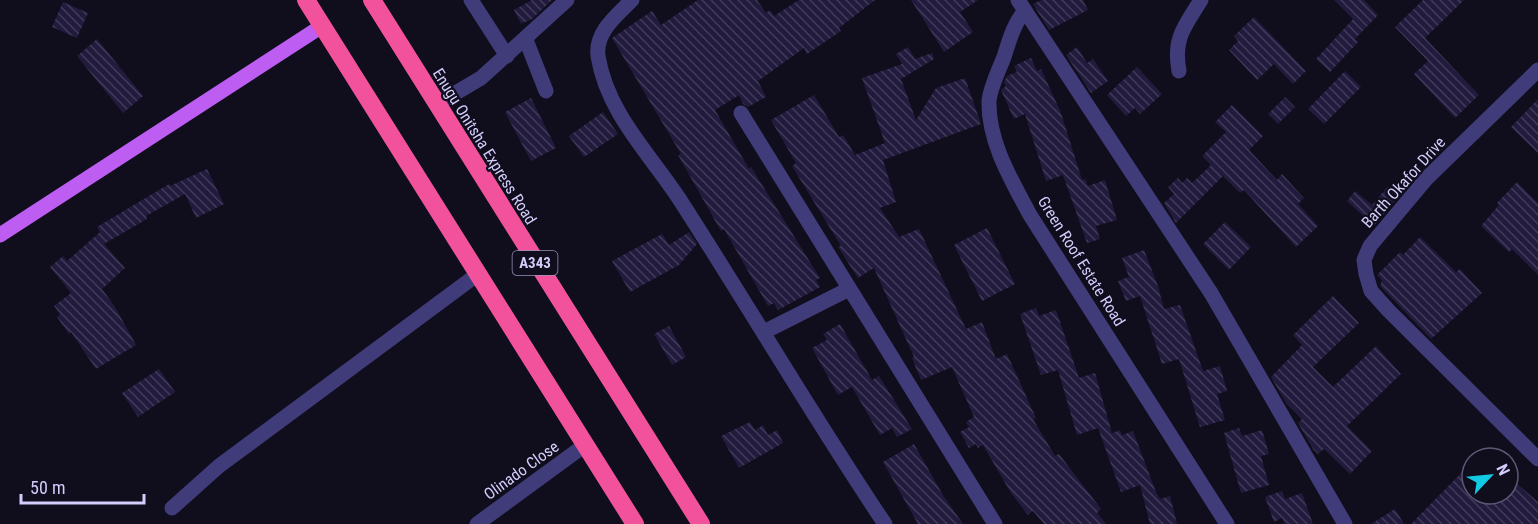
<svg xmlns="http://www.w3.org/2000/svg" width="1538" height="524" font-family="'Roboto Condensed',sans-serif">
	<style>
		.building { fill: url(#building-back-hatch) }
		.lines { fill: none; stroke-linecap: round; stroke-linejoin: round }
		.minor { stroke: #3f3c79; stroke-width: 15 }
		.major { stroke: #bd5df2; stroke-width: 15 }
		.highway { stroke: #f2529c; stroke-width: 18 }
		.labels { text-anchor: middle; stroke-width: 4.5; stroke-linejoin: round; paint-order: stroke }
		.shield { fill: #100d1d; stroke: #9893b8; stroke-width: 1.5 }
		.shield-label { font-size: 15px; font-weight: bold; fill: #d3cdfb }
		.street-label { font-size: 16px; fill: #d3cdfb; stroke: #100d1d }
	</style>
	<defs>
		<pattern id="building-back-hatch" width="6" height="6" patternUnits="userSpaceOnUse" patternTransform="scale(1.5)"><rect width="6" height="6" fill="#221b3d"/><path d="M-1 5l2 2M0 0l6 6M5-1l2 2" fill="none" stroke="#413b5a"/></pattern>
	</defs>
	<rect width="100%" height="100%" fill="#100d1d"/>
	<path class="building" d="M532,0H552L532,19L521,24L514,10Z
		M698,0H757L766,13L770,10L774,16L799,0H875L839,28L841,31L807,54L804,48L758,81L766,97L748,107L743,104L739,95L715,110L749,169L751,167L820,278L816,280L820,287L778,310L774,303L768,306L724,229L721,231L678,155L681,154L612,38L652,11L661,25Z
		M911,0H978L960,12L973,32L944,52Z
		M1041,0H1083L1088,10L1049,30L1033,4Z
		M1334,0H1364L1378,15L1355,39L1358,42L1330,72L1316,59L1353,19Z
		M1423,0H1464L1425,38L1479,95L1455,118L1414,74L1428,61L1395,27Z
		M63,2L88,13L77,38L52,27Z
		M1254,17L1306,71L1293,84L1274,64L1257,80L1229,50L1238,41L1234,36Z
		M97,39L143,96L123,113L77,56Z
		M908,47L915,59L932,53L934,59L901,79L916,120L936,88L965,78L981,124L883,160L896,202L880,208L899,237L919,229L966,329L982,322L996,359L1007,354L1036,418L1033,419L1055,456L1059,454L1101,509L1097,513L1106,524H1044L1033,511L1028,515L1011,493L983,445L978,448L976,444L969,448L960,432L969,427L966,422L974,417L952,367L921,380L912,358L914,357L874,268L858,278L838,247L841,246L792,166L796,163L771,120L814,95L839,137L843,135L855,155L885,143L862,78L902,64L896,54Z
		M1077,47L1087,63L1093,59L1108,81L1091,93L1066,55Z
		M1031,58L1037,71L1041,69L1061,113L1082,180L1085,179L1088,186L1105,180L1117,220L1096,226L1100,239L1087,243L1063,175L1046,181L1025,114L1014,119L1001,90L1006,86L1004,82L1007,76L1017,72L1014,66Z
		M1137,67L1162,94L1140,114L1135,108L1126,116L1107,95Z
		M1345,71L1361,87L1324,124L1308,109Z
		M1285,97L1295,107L1278,124L1268,114Z
		M531,98L556,148L531,161L505,112Z
		M1538,99V153L1511,127Z
		M1232,105L1263,136L1249,150L1277,180L1282,174L1304,198L1298,204L1318,226L1296,247L1244,190L1240,193L1223,176L1176,223L1164,203L1174,194L1168,187L1178,178L1182,183L1187,178L1192,183L1211,165L1202,156L1226,132L1215,122Z
		M603,112L618,134L584,157L569,136Z
		M207,169L224,204L196,218L185,194L146,216L147,219L104,244L125,268L102,289L115,307L136,345L96,369L71,332L69,334L57,317L60,314L54,306L71,293L50,267L63,256L67,261L100,232L97,227L169,184L170,186Z
		M1517,182L1538,203V275L1512,249L1509,252L1481,226L1499,205L1497,203Z
		M1388,186L1399,196L1374,226L1347,201L1355,191L1372,205Z
		M1225,222L1251,247L1229,270L1203,244Z
		M987,228L1015,284L982,301L954,245Z
		M689,232L697,244L679,265L630,292L612,261L662,234L669,245Z
		M1420,237L1456,272L1460,269L1482,293L1431,339L1380,286L1382,280L1377,275L1400,252L1403,255Z
		M1144,250L1158,286L1164,309L1180,305L1203,371L1220,366L1227,391L1217,394L1225,420L1200,427L1179,359L1162,364L1140,296L1126,301L1118,281L1129,277L1122,258Z
		M1333,296L1359,323L1313,367L1333,387L1376,346L1401,374L1347,426L1372,451L1350,474L1324,449L1318,454L1313,449L1298,423L1302,419L1286,403L1271,377L1302,345L1293,335Z
		M1036,308L1039,316L1056,310L1079,378L1095,373L1112,433L1120,430L1122,435L1133,431L1156,492L1160,499L1170,496L1177,524H1150L1140,485L1121,492L1098,428L1077,435L1058,370L1041,375L1020,314Z
		M840,324L872,380L879,376L912,429L897,437L892,428L880,435L852,387L838,395L812,348L827,340L823,334Z
		M669,326L686,357L672,365L654,334Z
		M159,369L175,392L138,417L122,393Z
		M750,422L755,430L763,425L768,435L777,430L783,443L739,468L721,436Z
		M1239,428L1242,436L1262,430L1269,454L1261,456L1269,485L1241,493L1224,433Z
		M914,444L944,497L963,524H918L883,462Z
		M1472,462V494H1508V476L1538,502V524H1411Z
		M1282,491L1285,499L1302,493L1313,524H1284L1282,518L1274,522L1265,497Z
		M1395,509L1404,524H1371Z"/>
	<g class="lines">
		<path class="minor" d="M471,0L507,56
			M632,0C617,15 595,32 598,56C607,112 648,152 678,197C748,305 813,417 885,524
			M1018,0L1211,293L1345,524
			M1025,11C1014,23 1009,41 1004,57C999,70 990,88 989,101C988,142 1012,181 1030,215L1227,524
			M526,40L546,91
			M1538,70L1427,178L1370,246L1364,260L1366,274L1371,291L1389,311L1538,459
			M1179,71C1173,39 1184,27 1201,0
			M437,104L481,78L567,0
			M741,113L995,524
			M764,332L849,289
			M172,508L219,466L478,274
			M477,524L585,445"/>
		<path class="major" d="M0,235L322,26"/>
		<path class="highway" d="M306,0L635,524
			M372,0L701,524"/>
	</g>
	<g class="labels">
		<rect class="shield" x="512.5" y="251" width="45" height="24" rx="4.5"/>
		<g class="shield-label">
			<text x="535" y="268">A343</text>
		</g>
		<g class="street-label">
			<text transform="translate(485 146) rotate(58)" y="6">Enugu Onitsha Express Road</text>
			<text transform="translate(1403 182) rotate(-48)" y="6">Barth Okafor Drive</text>
			<text transform="translate(1082 261) rotate(58)" y="6">Green Roof Estate Road</text>
			<text transform="translate(521 470) rotate(-36)" y="6">Olinado Close</text>
		</g>
	</g>
	<g transform="translate(1490 476) rotate(64)"><circle r="28" fill="#100d1d" stroke="#5e5a76" stroke-width="1.5"/>
	<path d="M0-4.5L10 22L0 15L-10 22Z" fill="#12cae3"/>
	<text y="-9" font-size="16" font-weight="bold" text-anchor="middle" fill="#d3cdfb">N</text>
	</g>
	<path d="M21 494v9h123v-9" fill="none" stroke="#d3cdfb" stroke-width="3"/>
	<text x="30" y="494" font-size="18" fill="#d3cdfb" stroke="#100d1d" stroke-width="4.5" paint-order="stroke">50 m</text>
</svg>
